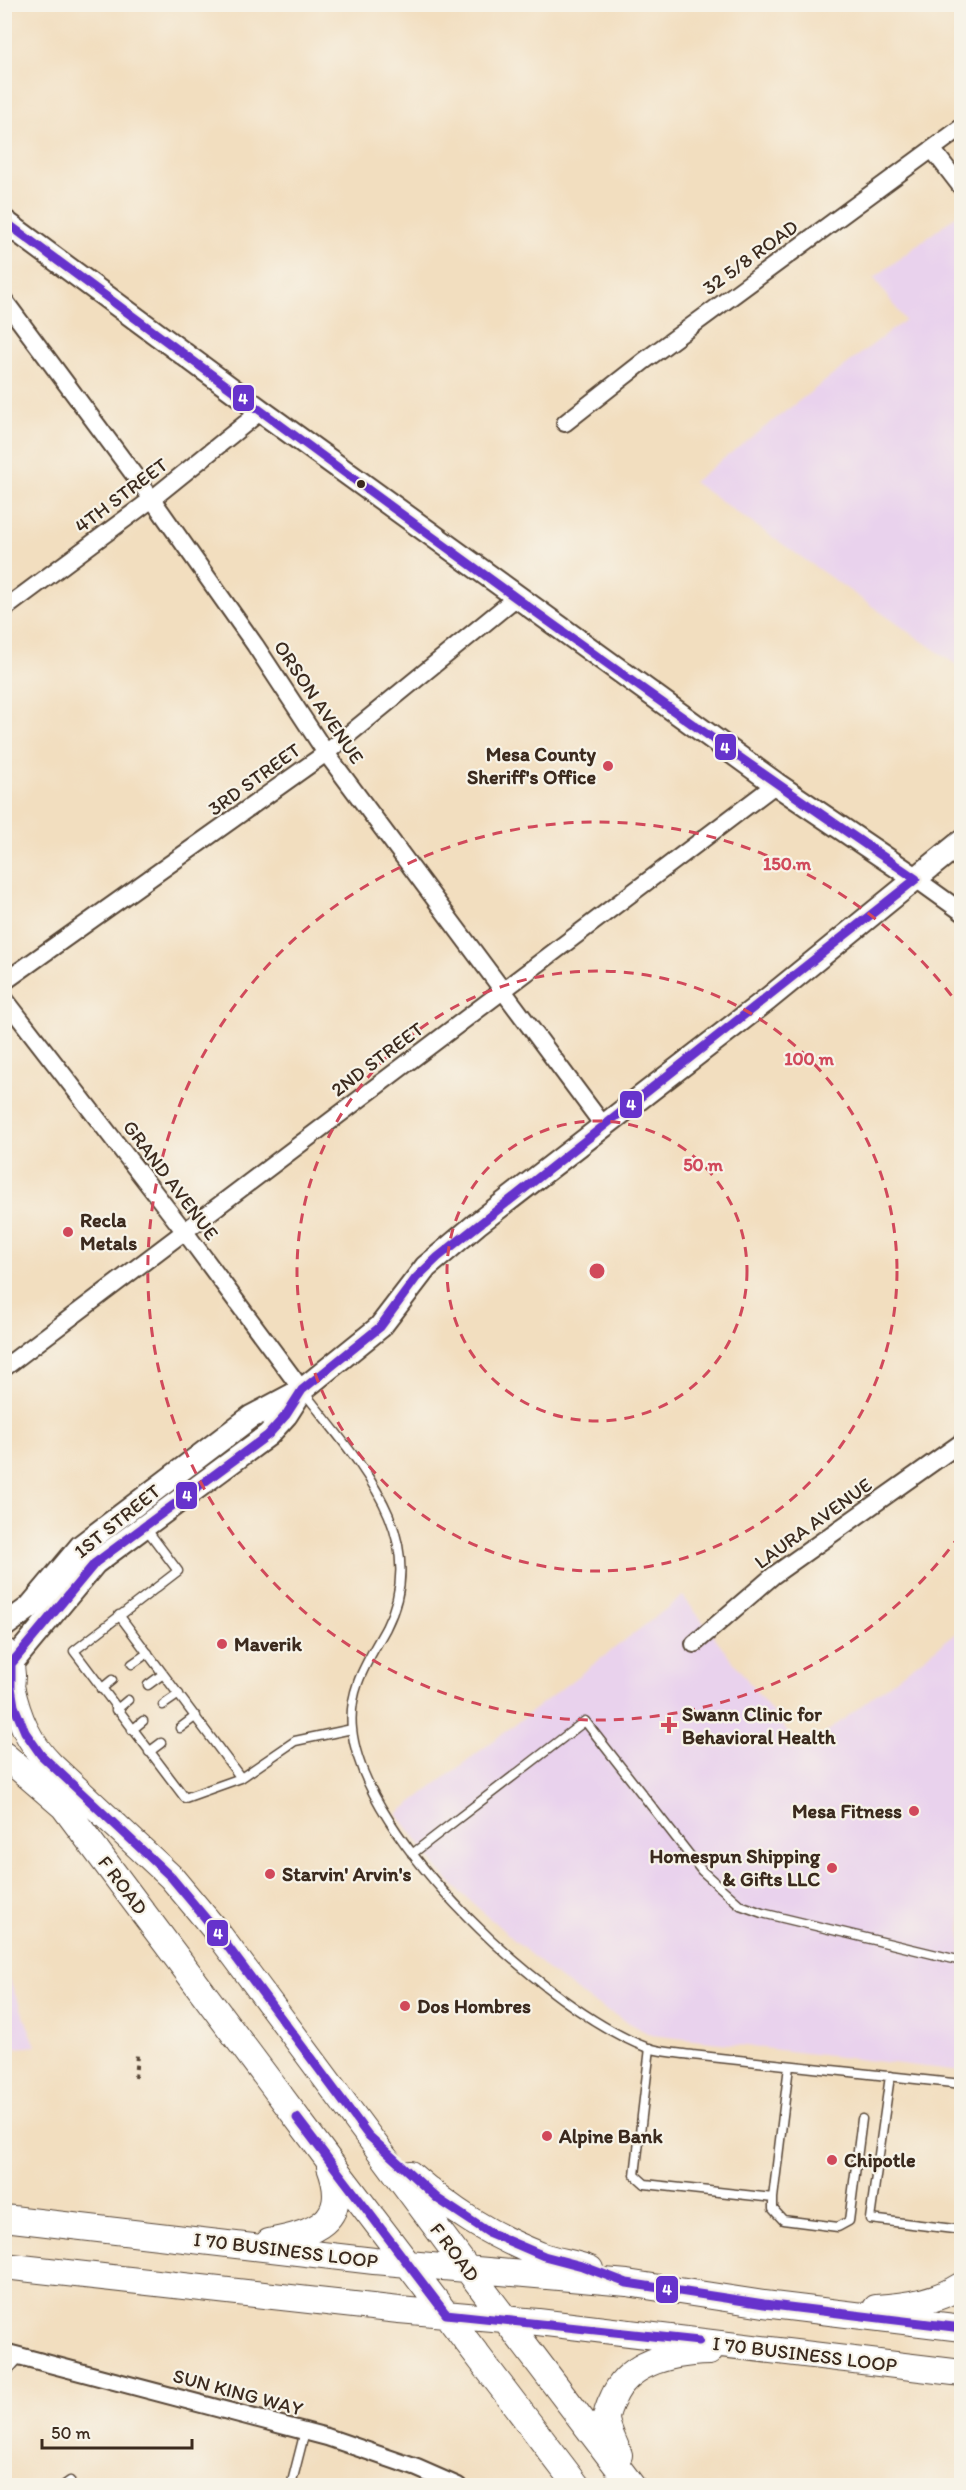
<svg xmlns="http://www.w3.org/2000/svg" width="966" height="2490" font-family="Itim,sans-serif">
	<style>
		.built { fill: #e9d2ed }
		.lines { fill: none; stroke-linecap: round; stroke-linejoin: round }
		.lane-casing { stroke: #564536; stroke-width: 11 }
		.street-casing { stroke: #564536; stroke-width: 20 }
		.secondary-casing { stroke: #564536; stroke-width: 26 }
		.primary-casing { stroke: #564536; stroke-width: 28 }
		.path { stroke: #564536; stroke-width: 4; stroke-dasharray: 4.5 4.5; stroke-linecap: butt }
		.lane { stroke: #fff; stroke-width: 8 }
		.street { stroke: #fff; stroke-width: 16 }
		.secondary { stroke: #fff; stroke-width: 22 }
		.primary { stroke: #fff; stroke-width: 26 }
		.bus-1-casing { stroke: #f7f3e8; stroke-width: 14 }
		.bus-1 { stroke: #63c; stroke-width: 9 }
		.ring { fill: none; stroke: #d1495b; stroke-width: 3; stroke-dasharray: 10 8 }
		.bus-dot { fill: #3b2a1e; stroke: #f7f3e8; stroke-width: 2 }
		.poi-dot { fill: #d1495b; stroke: #f7f3e8; stroke-width: 2 }
		.labels { text-anchor: middle; stroke-width: 4.5; stroke-linejoin: round; paint-order: stroke }
		.street-label { font-size: 20px; fill: #3b2a1e; stroke: #f7f3e8 }
		.poi-label { font-size: 20px; font-weight: bold; fill: #3b2a1e; stroke: #f7f3e8; text-anchor: start }
		.centre { fill: #d1495b; stroke: #f7f3e8; stroke-width: 3 }
		.ring-label { font-size: 18px; text-anchor: middle; font-weight: bold; fill: #d1495b; stroke: #f7f3e8; stroke-width: 4.5; stroke-linejoin: round; paint-order: stroke }
		.line-badge { stroke: #f7f3e8; stroke-width: 2 }
		.badge-label { font-size: 16px; text-anchor: middle; font-weight: bold; fill: #fff }
	</style>
	<rect width="100%" height="100%" fill="#f7f3e8"/>
	<filter id="ink" filterUnits="userSpaceOnUse"><feTurbulence type="fractalNoise" baseFrequency=".0167" numOctaves="2"/><feDisplacementMap in="SourceGraphic" scale="12" xChannelSelector="R" yChannelSelector="G"/><feConvolveMatrix kernelMatrix="1 2 1 2 8 2 1 2 1" color-interpolation-filters="sRGB"/></filter>
	<filter id="wash" filterUnits="userSpaceOnUse"><feTurbulence type="fractalNoise" baseFrequency=".008" numOctaves="4" result="noise"/><feDisplacementMap in="SourceGraphic" scale="24" xChannelSelector="R" yChannelSelector="G"/><feGaussianBlur stdDeviation="1.35" result="paint"/><feColorMatrix in="noise" values="0 0 0 0 0 0 0 0 0 0 0 0 0 0 0 0 0 1.4 0 .05"/><feComposite in="paint" operator="in"/></filter>
	<g filter="url(#wash)">
		<rect width="100%" height="100%" fill="#f2debf"/>
		<path class="built" d="M961,212V668L693,482L905,320L874,278Z
			M683,1596L802,1751L961,1629V2071L651,2035L590,2001L547,1969L460,1892L440,1871L397,1814Z
			M5,1969L36,2046L5,2049Z"/>
	</g>
	<g filter="url(#ink)">
		<g class="lines">
			<defs>
				<path id="lane" d="M304,1392C356,1460 433,1536 386,1628C368,1661 348,1688 352,1729C363,1839 548,2011 648,2048C661,2052 678,2053 692,2055L962,2084
					M145,1527L178,1571L74,1651L185,1798L241,1778L295,1741L352,1729
					M119,1615L241,1778
					M132,1664L148,1653
					M148,1685L163,1674
					M101,1689L112,1680
					M163,1705L179,1694
					M116,1710L128,1700
					M180,1728L196,1716
					M132,1730L143,1721
					M149,1752L161,1743
					M412,1854L585,1721L702,1871L740,1905L762,1913L962,1961
					M650,2048L635,2175L645,2184L773,2198
					M789,2066L773,2198V2209L783,2220L838,2227L849,2221L862,2119
					M890,2076L870,2219L962,2230
					M4,2375L20,2357
					M63,2486L70,2481
					M291,2486L305,2431"/>
				<path id="street" d="M932,149L962,188
					M4,300L152,499L255,645L326,753L603,1125
					M565,423L644,361L962,127
					M4,609L152,499L261,411
					M916,879L962,912
					M4,982L326,753L518,596
					M4,998L185,1232L302,1390
					M4,1368L776,784
					M694,1644L774,1575L962,1442
					M4,2352L327,2437L417,2468L458,2486"/>
				<path id="secondary" d="M4,221L261,411L776,784L916,879
					M4,1626L29,1608L81,1546L251,1417L302,1390L380,1327L426,1267L477,1224L768,999L962,841
					M11,1664L95,1563L268,1435L286,1415L302,1390"/>
				<path id="primary" d="M4,1651C14,1666 15,1684 5,1699
					M11,1686C18,1717 28,1742 51,1765L171,1877L217,1932L468,2270L632,2486
					M4,1755L64,1807L327,2158L577,2486
					M410,2174C452,2211 488,2234 540,2255C556,2261 574,2263 590,2269
					M4,2218L374,2261L627,2283L764,2304L962,2328
					M269,2242C313,2233 351,2223 330,2167
					M4,2266L399,2310L538,2322L962,2373
					M876,2308C907,2306 935,2302 962,2285
					M619,2455C615,2444 608,2431 606,2420C606,2413 610,2404 613,2398C629,2361 673,2353 709,2352"/>
			</defs>
			<use href="#lane" class="lane-casing"/>
			<use href="#street" class="street-casing"/>
			<use href="#secondary" class="secondary-casing"/>
			<use href="#primary" class="primary-casing"/>
			<path class="path" d="M135,2078L137,2055"/>
			<use href="#lane" class="lane"/>
			<use href="#street" class="street"/>
			<use href="#secondary" class="secondary"/>
			<use href="#primary" class="primary"/>
			<defs>
				<path id="bus-1" d="M4,221C306,444 606,669 916,879L438,1257L416,1278L380,1327L302,1390L286,1415L268,1435L95,1563L11,1664V1687L14,1706L25,1732L41,1755L171,1877L217,1932L368,2135L438,2199L488,2232L544,2256L582,2266L627,2283L764,2304L962,2328
					M297,2118L446,2314L699,2341"/>
			</defs>
			<use href="#bus-1" class="bus-1-casing"/>
			<use href="#bus-1" class="bus-1"/>
		</g>
	</g>
	<g class="ring">
		<circle cx="597" cy="1271" r="150"/>
		<circle cx="597" cy="1271" r="300"/>
		<path d="M960 1535A449 449 0 1 1 960 1007"/>
	</g>
	<circle class="bus-dot" cx="361" cy="484" r="5"/>
	<g class="poi-dot">
		<circle cx="608" cy="766" r="6"/>
		<circle cx="68" cy="1232" r="6"/>
		<circle cx="222" cy="1644" r="6"/>
		<path d="M666 1716h6v6h6v6h-6v6h-6v-6h-6v-6h6z"/>
		<circle cx="914" cy="1811" r="6"/>
		<circle cx="832" cy="1868" r="6"/>
		<circle cx="270" cy="1874" r="6"/>
		<circle cx="405" cy="2006" r="6"/>
		<circle cx="547" cy="2136" r="6"/>
		<circle cx="832" cy="2160" r="6"/>
	</g>
	<g class="labels">
		<g class="street-label">
			<text transform="translate(750 257) rotate(-36)" y="7">32 5/8 ROAD</text>
			<text transform="translate(121 495) rotate(-37)" y="7">4TH STREET</text>
			<text transform="translate(319 702) rotate(56)" y="7">ORSON AVENUE</text>
			<text transform="translate(254 779) rotate(-36)" y="7">3RD STREET</text>
			<text transform="translate(377 1059) rotate(-37)" y="7">2ND STREET</text>
			<text transform="translate(171 1180) rotate(53)" y="7">GRAND AVENUE</text>
			<text transform="translate(117 1521) rotate(-39)" y="7">1ST STREET</text>
			<text transform="translate(813 1523) rotate(-36)" y="7">LAURA AVENUE</text>
			<text transform="translate(123 1885) rotate(53)" y="7">F ROAD</text>
			<text transform="translate(286 2250) rotate(7)" y="7">I 70 BUSINESS LOOP</text>
			<text transform="translate(455 2252) rotate(53)" y="7">F ROAD</text>
			<text transform="translate(805 2354) rotate(7)" y="7">I 70 BUSINESS LOOP</text>
			<text transform="translate(238 2392) rotate(15)" y="7">SUN KING WAY</text>
		</g>
		<g class="poi-label">
			<text x="596" y="761" text-anchor="end">Mesa County<tspan x="596" dy="23">Sheriff's Office</tspan></text>
			<text x="80" y="1227">Recla<tspan x="80" dy="23">Metals</tspan></text>
			<text x="234" y="1651">Maverik</text>
			<text x="682" y="1721">Swann Clinic for<tspan x="682" dy="23">Behavioral Health</tspan></text>
			<text x="902" y="1818" text-anchor="end">Mesa Fitness</text>
			<text x="820" y="1863" text-anchor="end">Homespun Shipping<tspan x="820" dy="23">&amp; Gifts LLC</tspan></text>
			<text x="282" y="1881">Starvin' Arvin's</text>
			<text x="417" y="2013">Dos Hombres</text>
			<text x="559" y="2143">Alpine Bank</text>
			<text x="844" y="2167">Chipotle</text>
		</g>
	</g>
	<circle cx="597" cy="1271" r="9" class="centre"/>
	<g class="ring-label">
		<text x="787" y="870">150 m</text>
		<text x="809" y="1065">100 m</text>
		<text x="703" y="1171">50 m</text>
	</g>
	<g class="line-badge">
		<rect x="232" y="384" width="23" height="28" rx="6" fill="#63c"/>
		<rect x="714" y="733" width="23" height="28" rx="6" fill="#63c"/>
		<rect x="619" y="1090" width="24" height="29" rx="6" fill="#63c"/>
		<rect x="175" y="1481" width="23" height="29" rx="6" fill="#63c"/>
		<rect x="206" y="1919" width="23" height="28" rx="6" fill="#63c"/>
		<rect x="655" y="2275" width="24" height="29" rx="6" fill="#63c"/>
	</g>
	<g class="badge-label">
		<text x="243" y="404">4</text>
		<text x="725" y="753">4</text>
		<text x="631" y="1110">4</text>
		<text x="187" y="1501">4</text>
		<text x="218" y="1939">4</text>
		<text x="667" y="2295">4</text>
	</g>
	<rect width="966" height="2490" fill="none" stroke="#f7f3e8" stroke-width="24"/>
	<path d="M42 2439v9h150v-9" fill="none" stroke="#3b2a1e" stroke-width="3"/>
	<text x="51" y="2439" font-size="18" fill="#3b2a1e" stroke="#f7f3e8" stroke-width="4.5" paint-order="stroke">50 m</text>
</svg>
